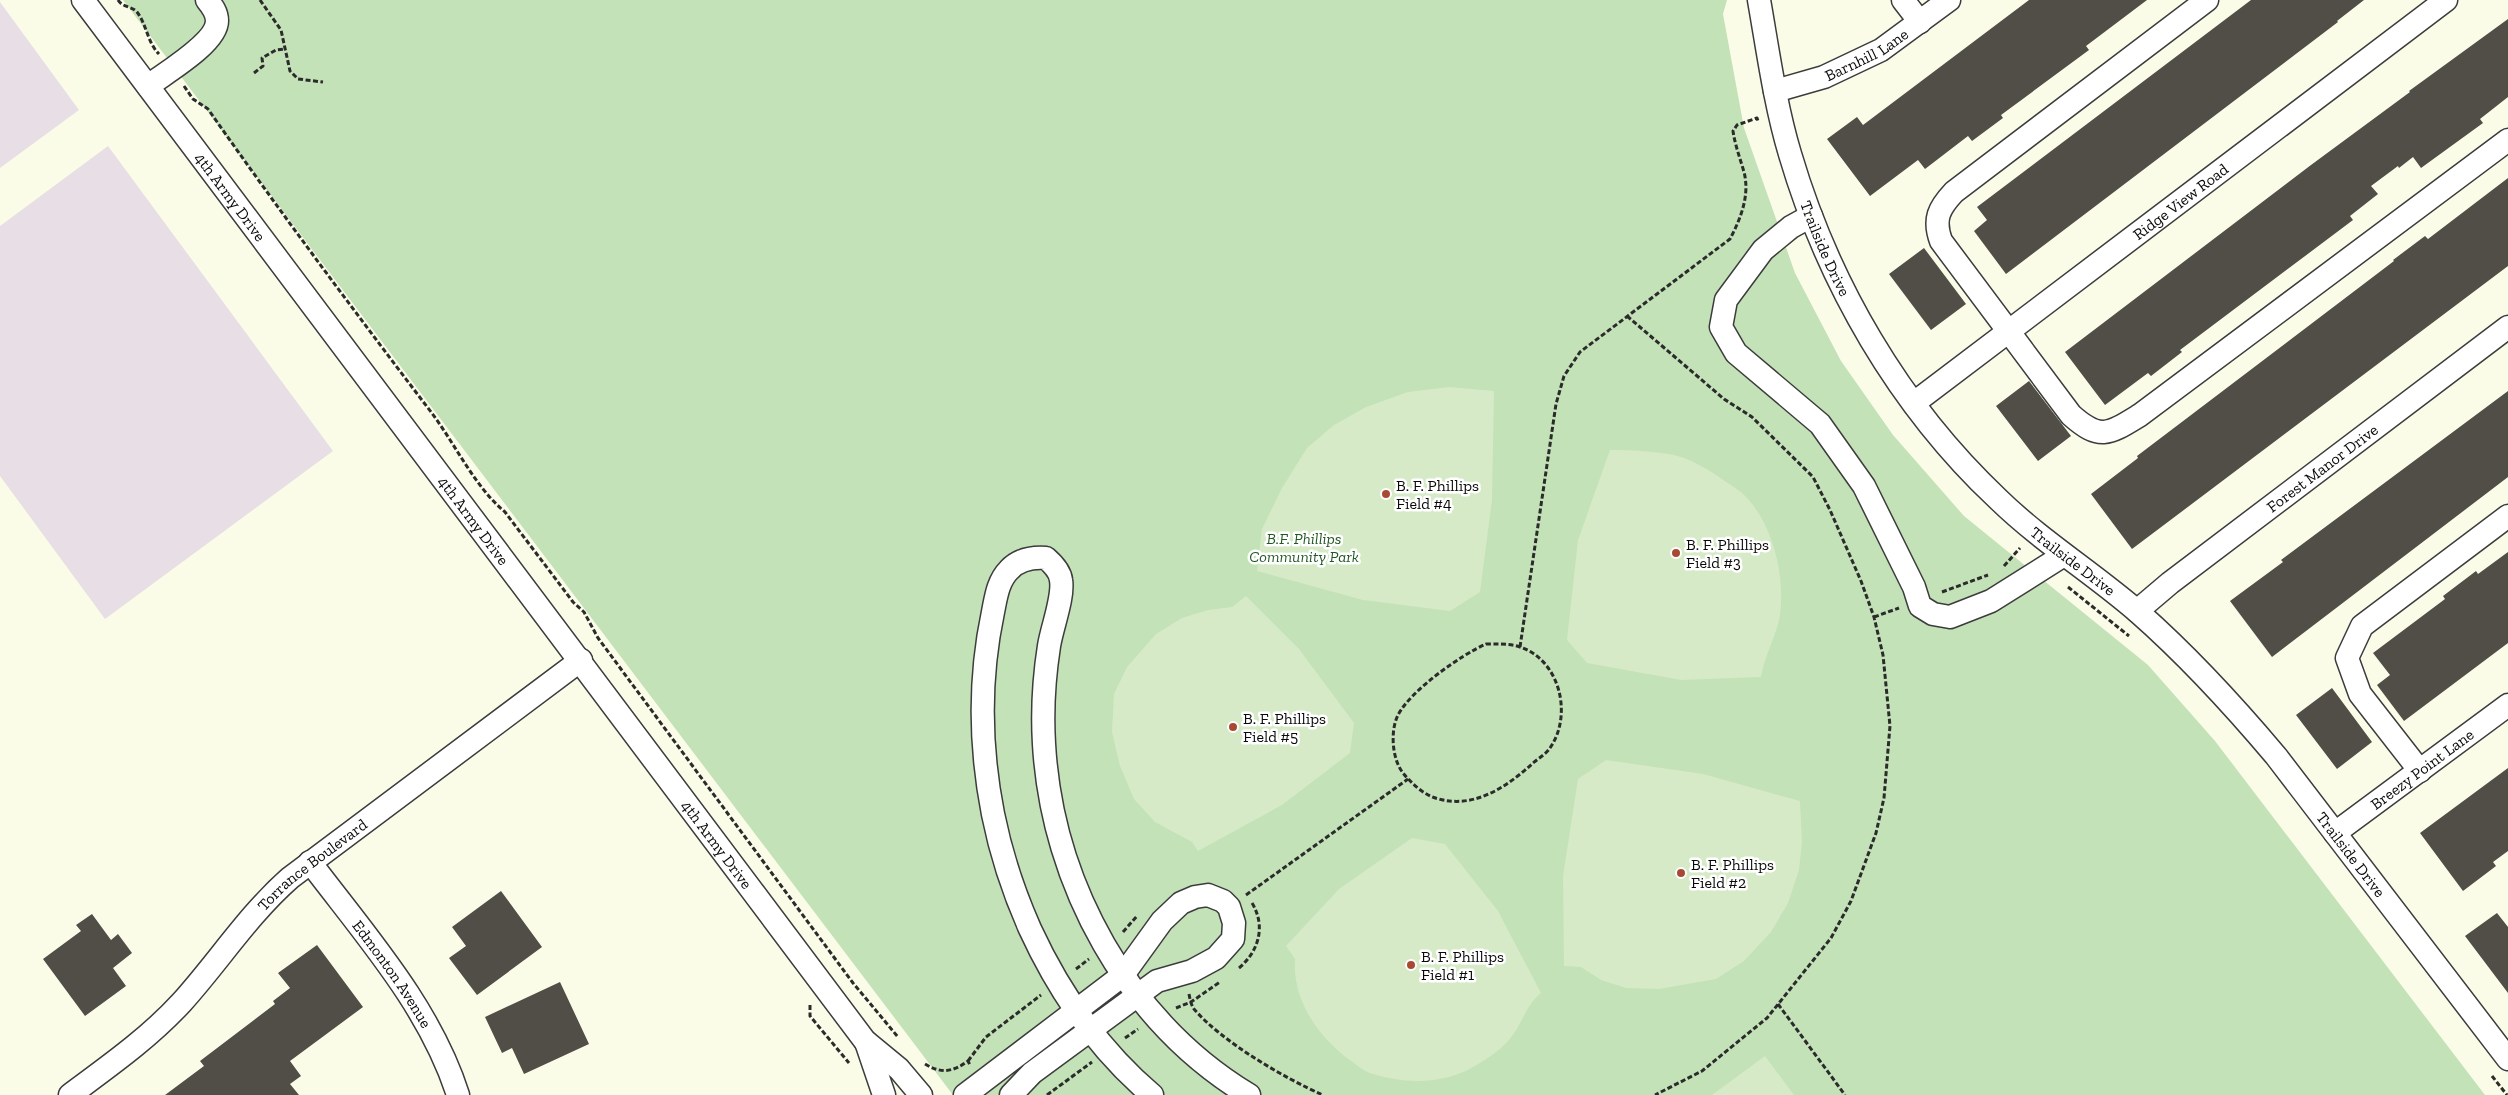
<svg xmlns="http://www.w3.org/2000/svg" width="2508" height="1095" font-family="'Zilla Slab',serif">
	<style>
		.industrial { fill: #e8dee6 }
		.green { fill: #c3e2b7 }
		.pitch { fill: #d6eac7 }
		.building { fill: #514d47 }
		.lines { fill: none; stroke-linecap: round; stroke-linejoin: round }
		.minor-casing { stroke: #3c3c3c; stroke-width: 25 }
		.path { stroke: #2b2b2b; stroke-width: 3; stroke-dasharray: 5 2.5; stroke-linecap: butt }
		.minor { stroke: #fff; stroke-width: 22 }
		.poi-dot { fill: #a84a33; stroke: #fff; stroke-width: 2 }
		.labels { text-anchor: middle; stroke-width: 5; stroke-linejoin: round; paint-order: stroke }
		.street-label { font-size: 16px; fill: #090909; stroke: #fff }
		.poi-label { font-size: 16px; fill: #090909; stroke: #fff; text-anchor: start }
		.park-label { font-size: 16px; font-style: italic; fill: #235825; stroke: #fff }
	</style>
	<rect width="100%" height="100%" fill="#fbfce8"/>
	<path class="industrial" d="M0,2L79,110L0,168Z
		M108,146L333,451L105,619L0,476V226Z"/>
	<path class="green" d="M123,0H1727L1723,14L1744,128L1795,273L1841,361L1893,435L1964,516L2148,665L2215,741L2485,1095H953Z"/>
	<path class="pitch" d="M1449,387L1494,391L1492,500L1480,592L1450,611L1363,600L1257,571L1262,529L1282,488L1307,448L1334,425L1366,407L1408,392Z
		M1610,450C1631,450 1653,451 1674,455C1690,459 1706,468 1719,477C1726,482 1734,487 1741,492C1770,518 1783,566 1781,604C1780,633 1765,651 1761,677L1681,680L1587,663L1567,640L1578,540Z
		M1246,596L1299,649L1354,723L1350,753L1282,805L1198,851L1192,842L1155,822L1134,799L1120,766L1112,732L1114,694L1127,667L1156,634L1182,618L1208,610L1232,607Z
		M1606,760L1703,774L1800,801L1802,842L1799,870L1788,903L1771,932L1744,961L1716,979L1659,989L1626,988L1601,980L1581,967L1564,966L1563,876L1578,779Z
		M1412,838L1445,844L1498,911L1541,993C1528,1004 1526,1013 1518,1027C1508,1045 1491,1057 1473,1067C1442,1085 1403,1084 1370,1073C1364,1071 1359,1067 1354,1063C1320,1040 1292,1001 1295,959L1286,946L1339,889Z
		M1765,1056L1794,1095H1712Z"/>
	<path class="building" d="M2029,0H2147L2086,46L2089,50L2001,115L2003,118L1972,141L1968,136L1925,169L1918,160L1870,196L1827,139L1857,117L1863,125Z
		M2251,0H2364L2337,21L2338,22L2006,274L1974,231L1987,220L1977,207Z
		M2508,19V97L2480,119L2483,123L2421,168L2413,157L2399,168L2398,166L2371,186L2378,194L2350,216L2353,220L2180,350L2182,352L2151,376L2148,373L2105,405L2065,352L2311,165L2410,92L2409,91Z
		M2508,178V266L2132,549L2091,494L2138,458L2137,456L2394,261L2393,260L2425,236L2428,239Z
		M1924,248L1966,304L1931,330L1889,274Z
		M2029,381L2071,436L2038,461L1996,406Z
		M2508,391V477L2272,657L2230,601L2283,562L2281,560Z
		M2508,552V643L2404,721L2377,685L2390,675L2373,653L2445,599L2443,596L2476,571L2478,574Z
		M2332,688L2372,742L2337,769L2296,715Z
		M2508,768V851L2493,862L2496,866L2463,891L2420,833Z
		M501,891L542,947L477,995L449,958L466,946L452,927Z
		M2497,913L2508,927V993L2465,936Z
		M92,914L111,940L118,934L132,953L113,968L126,986L85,1016L43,959L81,931L76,925Z
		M317,945L363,1007L290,1061L301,1076L290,1084L299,1095H165L204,1066L200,1061L275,1004L273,1001L290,988L278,973Z
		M560,982L589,1044L524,1074L512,1048L502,1053L485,1017Z"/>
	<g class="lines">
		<defs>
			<g id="minor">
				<path id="s1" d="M83,0L865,1041L899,1069L921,1095"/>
				<path id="s2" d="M1759,0C1768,51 1775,104 1790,154C1828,283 1899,406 1998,499C2041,541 2093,573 2138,612C2188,656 2233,705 2276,756L2508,1059"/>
				<path d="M1903,0L1920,22"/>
				<path d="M2207,0L1954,192C1939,208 1933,219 1941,241L2071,415C2100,441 2109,434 2140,415L2508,140"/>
				<path d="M148,86C165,73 217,43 217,21C217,12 212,6 207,0"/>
				<path id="s3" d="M1775,91L1824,77L1881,50L1949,0"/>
				<path d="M1811,216L1791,227L1763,250L1726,300L1721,327L1736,353L1820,424L1864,486L1914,587L1920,606L1933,614L1950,617L1991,601L2064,555"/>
				<path id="s4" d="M1914,403L2446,0"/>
				<path id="s5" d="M2137,611L2170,583L2508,327"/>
				<path d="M2420,771L2360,694L2347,658L2362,626L2508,516"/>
				<path id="s6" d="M2335,833L2508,705"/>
				<path id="s7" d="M310,862C365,935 430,1007 458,1095"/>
				<path d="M866,1042L884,1095"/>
				<path id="s8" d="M70,1095C109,1066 149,1038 182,1002C219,961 248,915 290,878L581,660"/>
				<path d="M965,1095L1123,975L1162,921L1181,903L1195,897L1208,895L1223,901L1229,907L1234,923L1233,939L1216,958L1192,971L1157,981L1032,1073L1011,1095"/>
				<path d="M1152,1095C1099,1050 1059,992 1030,929C1014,893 1001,854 993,814C980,748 979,678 993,612C996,597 998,581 1009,570C1019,559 1032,557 1046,558C1053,564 1060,571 1061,580C1064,597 1052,627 1049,646C1044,678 1042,711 1044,744C1052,884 1128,1022 1249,1095"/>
			</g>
		</defs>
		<use href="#minor" class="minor-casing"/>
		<path class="path" d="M118,0C123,8 132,6 137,12C147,25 147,42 159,54
			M260,0L281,30L290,71L298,79L323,82
			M254,73L263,66L262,58L276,50L286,49
			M184,86L193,99L208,109C280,212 355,312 431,412C456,445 474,486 505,512L573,602L584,612L598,638L853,983L898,1037
			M1627,316L1724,399L1752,417L1813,477L1830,510L1861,581L1874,617L1883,655L1890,726L1884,798L1876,833L1851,901L1831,938L1767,1018L1702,1071L1655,1095
			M2004,566L2020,548
			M2068,587L2129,636
			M1942,592L1988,575
			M1874,617L1899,608
			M1486,644C1496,644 1509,643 1520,647C1560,660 1573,715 1550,748C1546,754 1539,758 1533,763C1508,786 1475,809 1439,799C1425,796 1412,784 1403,773C1392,759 1390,731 1398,715C1411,690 1461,655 1486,644Z
			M1520,647L1556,404L1564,376L1580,352L1730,239C1741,218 1750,195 1744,172C1740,158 1735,145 1733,131L1737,125L1757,118L1758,121
			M1246,895L1408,779
			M1123,932L1137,916
			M1239,968C1259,951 1266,926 1252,903
			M1076,969L1089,959
			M1189,994C1190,999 1191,1005 1194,1009C1221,1041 1284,1078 1323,1095
			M1778,1004L1845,1095
			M810,1005V1016L849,1063
			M1176,1008L1191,1002L1220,982
			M1125,1038L1138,1029
			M968,1061L986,1037L1041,995
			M925,1064C941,1074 953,1072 968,1061L970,1065
			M2492,1076L2507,1095
			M1047,1095L1092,1062"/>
		<use href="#minor" class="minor"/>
	</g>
	<g class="poi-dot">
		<circle cx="1386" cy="494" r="5"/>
		<circle cx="1676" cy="553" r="5"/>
		<circle cx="1233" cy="727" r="5"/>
		<circle cx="1681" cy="873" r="5"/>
		<circle cx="1411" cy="965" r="5"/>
	</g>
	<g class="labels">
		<g class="street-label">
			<text dy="6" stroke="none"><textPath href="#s3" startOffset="99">Barnhill Lane</textPath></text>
			<text dy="6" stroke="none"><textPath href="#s1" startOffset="246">4th Army Drive</textPath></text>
			<text dy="6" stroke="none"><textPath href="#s4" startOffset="334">Ridge View Road</textPath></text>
			<text dy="6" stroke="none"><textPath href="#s2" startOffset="258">Trailside Drive</textPath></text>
			<text dy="6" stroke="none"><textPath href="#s5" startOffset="234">Forest Manor Drive</textPath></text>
			<text dy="6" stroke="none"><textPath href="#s1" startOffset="651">4th Army Drive</textPath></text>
			<text dy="6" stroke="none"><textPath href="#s2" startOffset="662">Trailside Drive</textPath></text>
			<text dy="6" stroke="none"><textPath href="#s6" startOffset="108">Breezy Point Lane</textPath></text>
			<text dy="6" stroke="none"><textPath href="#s1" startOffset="1056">4th Army Drive</textPath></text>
			<text dy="6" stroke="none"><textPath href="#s2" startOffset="1068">Trailside Drive</textPath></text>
			<text dy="6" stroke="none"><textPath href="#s8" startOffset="336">Torrance Boulevard</textPath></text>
			<text dy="6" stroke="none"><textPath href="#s7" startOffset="139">Edmonton Avenue</textPath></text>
		</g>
		<g class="poi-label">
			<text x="1396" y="491">B. F. Phillips<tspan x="1396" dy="18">Field #4</tspan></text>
			<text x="1686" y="550">B. F. Phillips<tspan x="1686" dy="18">Field #3</tspan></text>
			<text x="1243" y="724">B. F. Phillips<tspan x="1243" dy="18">Field #5</tspan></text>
			<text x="1691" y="870">B. F. Phillips<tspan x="1691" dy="18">Field #2</tspan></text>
			<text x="1421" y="962">B. F. Phillips<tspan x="1421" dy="18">Field #1</tspan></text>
		</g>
		<g class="park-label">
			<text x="1304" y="544">B.F. Phillips<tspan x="1304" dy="18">Community Park</tspan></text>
		</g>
	</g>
</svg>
